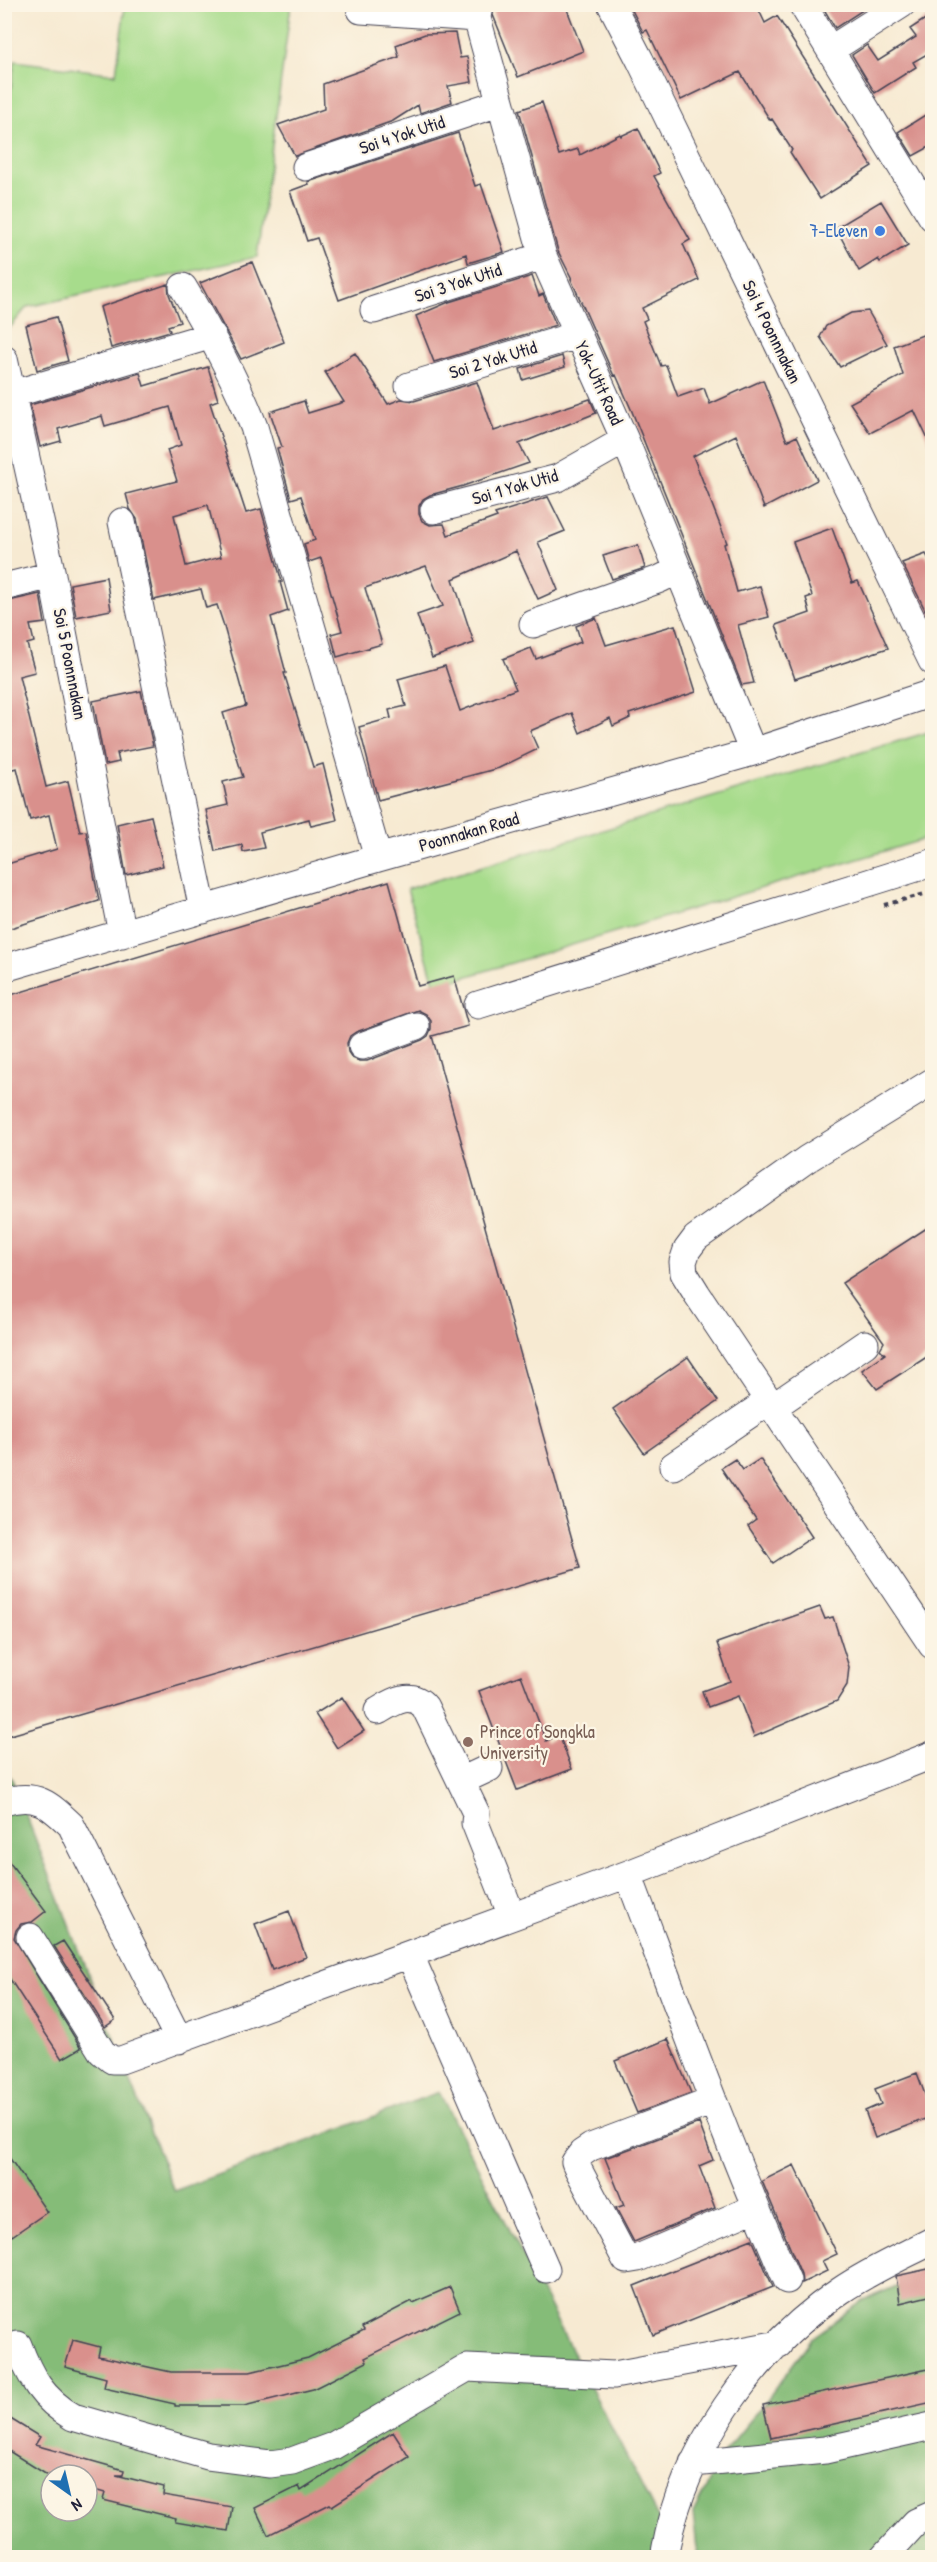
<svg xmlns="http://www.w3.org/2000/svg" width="937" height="2562" font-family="'Patrick Hand',sans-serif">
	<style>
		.green { fill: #a7dc8c; stroke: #647f64; stroke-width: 1.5 }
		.forest { fill: #85bc78; stroke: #546f5a; stroke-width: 1.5; fill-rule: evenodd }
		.building { fill: #d9908c; fill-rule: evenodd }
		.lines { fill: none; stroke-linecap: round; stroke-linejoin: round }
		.minor-casing { stroke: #424052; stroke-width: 29 }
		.path { stroke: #424052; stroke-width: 4; stroke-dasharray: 4.5 4.5; stroke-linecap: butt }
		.minor { stroke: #fff; stroke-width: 27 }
		.shop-dot { fill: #3f7fe0; stroke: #fcf5e5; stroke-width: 2 }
		.education-dot { fill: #8d6e63; stroke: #fcf5e5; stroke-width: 2 }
		.labels { text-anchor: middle; stroke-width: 4.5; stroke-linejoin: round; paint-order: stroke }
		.street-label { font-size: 18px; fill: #22223b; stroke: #fcf5e5 }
		.shop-label { font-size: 18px; fill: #366cbe; stroke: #fcf5e5; text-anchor: end }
		.education-label { font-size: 18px; fill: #785e54; stroke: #fcf5e5; text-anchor: start }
	</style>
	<rect width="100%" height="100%" fill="#fcf5e5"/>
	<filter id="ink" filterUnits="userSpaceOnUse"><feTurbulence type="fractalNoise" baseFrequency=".0167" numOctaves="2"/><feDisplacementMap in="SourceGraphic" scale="12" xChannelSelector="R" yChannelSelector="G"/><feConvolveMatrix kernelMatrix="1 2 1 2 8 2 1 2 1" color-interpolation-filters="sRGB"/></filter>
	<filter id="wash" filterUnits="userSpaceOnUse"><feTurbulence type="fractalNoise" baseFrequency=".008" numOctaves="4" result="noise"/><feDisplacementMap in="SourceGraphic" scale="24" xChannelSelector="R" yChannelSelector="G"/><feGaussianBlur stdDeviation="1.35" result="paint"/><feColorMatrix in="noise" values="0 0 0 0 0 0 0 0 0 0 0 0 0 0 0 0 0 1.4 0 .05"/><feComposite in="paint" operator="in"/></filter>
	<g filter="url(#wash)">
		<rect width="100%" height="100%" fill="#f7ead2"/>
		<path class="green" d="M125,5H291L257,257L27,307L8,330H5L4,137L15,61L116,74Z
			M932,731V837L435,986L407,889Z"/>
		<path class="forest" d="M11,1777L174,2191L439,2092L678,2557L5,2558L4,1779ZM51,2475H87V2511H51Z
			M932,2271V2557H698L693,2514L725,2451L763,2405L812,2338L864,2300Z"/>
		<g id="blocks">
			<path class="building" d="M494,4H565L583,51L518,77L493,15Z
				M629,4H756L765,23L777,16L872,166L820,199L790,152L792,150L772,119L770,120L740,72L681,100L647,30L643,32Z
				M821,4H872L835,28Z
				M933,14V62L927,54L913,62L916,67L875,93L852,55L867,45L878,61L916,37L910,29Z
				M455,33L460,58L467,57L472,82L448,86L452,102L420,113L418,105L393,121L295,156L278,125L324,109L323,84L399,57L396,45L425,34Z
				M542,102L559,155L578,149L580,155L620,134L621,136L638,128L660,173L654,176L690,240L683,244L699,280L642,308L647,319L643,321L661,366L666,365L678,397L704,388L710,404L763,380L787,441L797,436L817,480L764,508L736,435L693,456L727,543L724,544L737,592L760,586L769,617L738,625L754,683L742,685L631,409L616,375L614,376L571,279H572L558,251L519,110Z
				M933,110V145L913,156L898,132Z
				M458,133L475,186L481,184L504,252L468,263L466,254L339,300L317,238L307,241L290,191L309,184L308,182Z
				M881,201L908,245L880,262L878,259L859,271L836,228Z
				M252,262L284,342L241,359L200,283Z
				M532,276L539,296L543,294L556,325L434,362L416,316L449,302Z
				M168,284L169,294L180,322L168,326L170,331L111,348L100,307Z
				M868,311L887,344L840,367L820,337L826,326L851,313Z
				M56,317L68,361L37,370L26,325Z
				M933,331V450L914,410L870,433L850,403L903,375L894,346Z
				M355,353L388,404L401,399L414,401L477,382L494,431L590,399L596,413L519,444L529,463L463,486L430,495L423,499L419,506V514L422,521L430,525L444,524L448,535L497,517L495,514L548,497L565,531L538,542L558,590L538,599L516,551L453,579L474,643L432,658L417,615L443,606L426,566L365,588L382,644L337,657L331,634L342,631L321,558L309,562L304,544L315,540L301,496L291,499L277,448L282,447L270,412L304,401L308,413L344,402L325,372Z
				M562,356L565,367L523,380L520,369Z
				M208,367L218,400L210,403L246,513L261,509L282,582H280L288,611L271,617L286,673H284L313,767L323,764L337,820L311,826L309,819L260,832L264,848L243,852L242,845L215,851L206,810L228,805L223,782L243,777L223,713L246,706L223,623L217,605L206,608L201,589L154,600L137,519L130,509L126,494L177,481L167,450L181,445L170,407L105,426L102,416L58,429L61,441L40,447L30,405L140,373L144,386ZM208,505L221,557L186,566L174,515Z
				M832,528L852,583L858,581L888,648L795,679L776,625L810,613L806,598L812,596L793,542Z
				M638,545L645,568L612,579L603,556Z
				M926,554L933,567V626L902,563Z
				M106,577L111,610L76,617L70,584Z
				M40,594L45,623L30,625L34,642L27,644L35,672L19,676L46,787L68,781L80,832L86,831L99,901L4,930V865L57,849L49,815L30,820L17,768L4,771V602Z
				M596,618L606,645L675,625L696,692L629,714L630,718L613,726L610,718L580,733L572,713L530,731L538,749L499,768L378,800L359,727L391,718L389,710L406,706L398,679L445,666L460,711L516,689L503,659L531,648L536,659L581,642L576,626Z
				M141,691L153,746L117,753L119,762L105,765L93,701Z
				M151,816L163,866L126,875L117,824Z
				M389,881L418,986L454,976L468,1026L432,1036L580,1568L4,1737V997ZM418,1010L426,1014L431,1021V1029L428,1036L422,1040L367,1061H359L352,1058L348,1052L347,1043L350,1036L356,1032Z
				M933,1224V1353L877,1389L862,1370L885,1354L880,1349L884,1342L842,1283Z
				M688,1357L718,1401L644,1453L613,1409Z
				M735,1459L743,1470L760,1459L812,1537L773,1563L748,1526L756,1520L721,1468Z
				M820,1607L825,1619L833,1617L849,1667L847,1685L837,1701L754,1737L738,1696L708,1707L702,1691L730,1681L717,1643Z
				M521,1675L546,1741L559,1735L572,1769L517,1790L479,1691Z
				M342,1697L364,1731L337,1748L315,1714Z
				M4,1855L46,1911L32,1922L21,1924L16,1930L14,1938L81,2048L62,2059L4,1970Z
				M289,1911L306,1957L272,1970L255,1924Z
				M63,1941L115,2020L105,2027L54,1946Z
				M668,2039L691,2093L637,2113L615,2061Z
				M917,2073L933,2116L875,2138L865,2111L881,2104L875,2089Z
				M699,2123L713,2160L699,2166L715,2208L634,2242L616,2208L624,2205L605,2158Z
				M4,2150L47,2212L12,2236L4,2224Z
				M794,2165L837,2254L822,2261L827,2271L802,2283L801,2274L762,2181Z
				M752,2239L773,2287L653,2335L634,2286Z
				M933,2268V2295L900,2303L896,2276Z
				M450,2287L460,2311L365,2358L367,2362L313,2389L244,2406H175V2404L104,2388L106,2378L65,2367L73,2340L100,2347L98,2356L171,2372H250L308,2358L364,2330L362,2327L412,2301L413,2303Z
				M933,2368V2402L771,2438L763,2405Z
				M4,2415L40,2437L35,2445L124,2470L123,2475H116L164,2487L163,2495L232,2507L228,2531L175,2522L176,2518L103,2500L105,2493L87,2488V2475H47L4,2448Z
				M393,2432L409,2457L332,2506L330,2504L268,2535L255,2508L299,2486L301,2491Z"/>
		</g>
	</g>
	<g filter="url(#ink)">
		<use href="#blocks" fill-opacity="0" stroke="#424052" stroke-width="1.5"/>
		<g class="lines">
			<defs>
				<path id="minor" d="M362,4L361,10L477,18
					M479,4L477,18L543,256L625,440L753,752
					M611,4L640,60L932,661
					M802,4L932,217
					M830,50L902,4
					M306,167L499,103
					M183,287C210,332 235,377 254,427L378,858
					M374,310L543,256
					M4,359L52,575L122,934
					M409,386L577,335
					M13,394L212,335
					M434,510L558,478L625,440
					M122,522L203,910
					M4,587L52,575
					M533,624L660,579L678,570
					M4,968L378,858L753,752L932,693
					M478,1005L932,863
					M362,1046L416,1026
					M932,1082L807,1159L696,1238L687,1250L683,1262L684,1273L697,1294L932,1645
					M773,1407L865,1344
					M673,1466L769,1401
					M378,1711C393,1702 411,1690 425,1707L476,1813L475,1823L512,1916
					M461,1781L489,1768
					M4,1802C36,1792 49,1804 71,1825L179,2040
					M628,1874C679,2010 728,2147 787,2280
					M30,1937L102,2052L112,2060H121L628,1874L932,1755
					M410,1955L546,2269
					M713,2101L591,2147L582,2153L575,2162L578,2169L626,2260L638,2258L755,2208
					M18,2345C30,2377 42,2399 73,2417L208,2456L270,2464L292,2461L333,2446L467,2368L614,2375L779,2344
					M693,2463L825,2450L932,2426
					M664,2558C681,2452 753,2351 840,2291C869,2271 901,2257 932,2241
					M883,2558L916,2522L932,2515"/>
			</defs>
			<use href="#minor" class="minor-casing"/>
			<path class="path" d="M884,905L932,892"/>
			<use href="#minor" class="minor"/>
		</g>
	</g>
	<circle class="shop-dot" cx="880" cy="231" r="6"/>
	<circle class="education-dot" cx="468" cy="1742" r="6"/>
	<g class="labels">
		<g class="street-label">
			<text transform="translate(402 135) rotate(-18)" y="6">Soi 4 Yok Utid</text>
			<text transform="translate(458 283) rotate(-18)" y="6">Soi 3 Yok Utid</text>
			<text transform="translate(772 332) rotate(64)" y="6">Soi 4 Poonnnakan</text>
			<text transform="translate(493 360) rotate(-17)" y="6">Soi 2 Yok Utid</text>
			<text transform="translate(599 383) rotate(65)" y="6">Yok-Utit Road</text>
			<text transform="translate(515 487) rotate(-16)" y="6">Soi 1 Yok Utid</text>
			<text transform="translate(70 664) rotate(79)" y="6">Soi 5 Poonnnakan</text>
			<text transform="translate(469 832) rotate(-16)" y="6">Poonnakan Road</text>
		</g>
		<g class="shop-label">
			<text x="868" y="237">7-Eleven</text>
		</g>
		<g class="education-label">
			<text x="480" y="1738">Prince of Songkla<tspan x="480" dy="21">University</tspan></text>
		</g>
	</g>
	<rect width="937" height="2562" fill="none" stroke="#fcf5e5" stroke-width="24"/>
	<g transform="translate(69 2493) rotate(146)"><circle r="28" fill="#fcf5e5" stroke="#a5a1a1" stroke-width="1.5"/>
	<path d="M0-4.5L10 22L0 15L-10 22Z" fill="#1f6fb2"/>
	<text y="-9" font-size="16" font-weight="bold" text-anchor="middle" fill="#22223b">N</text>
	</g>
</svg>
